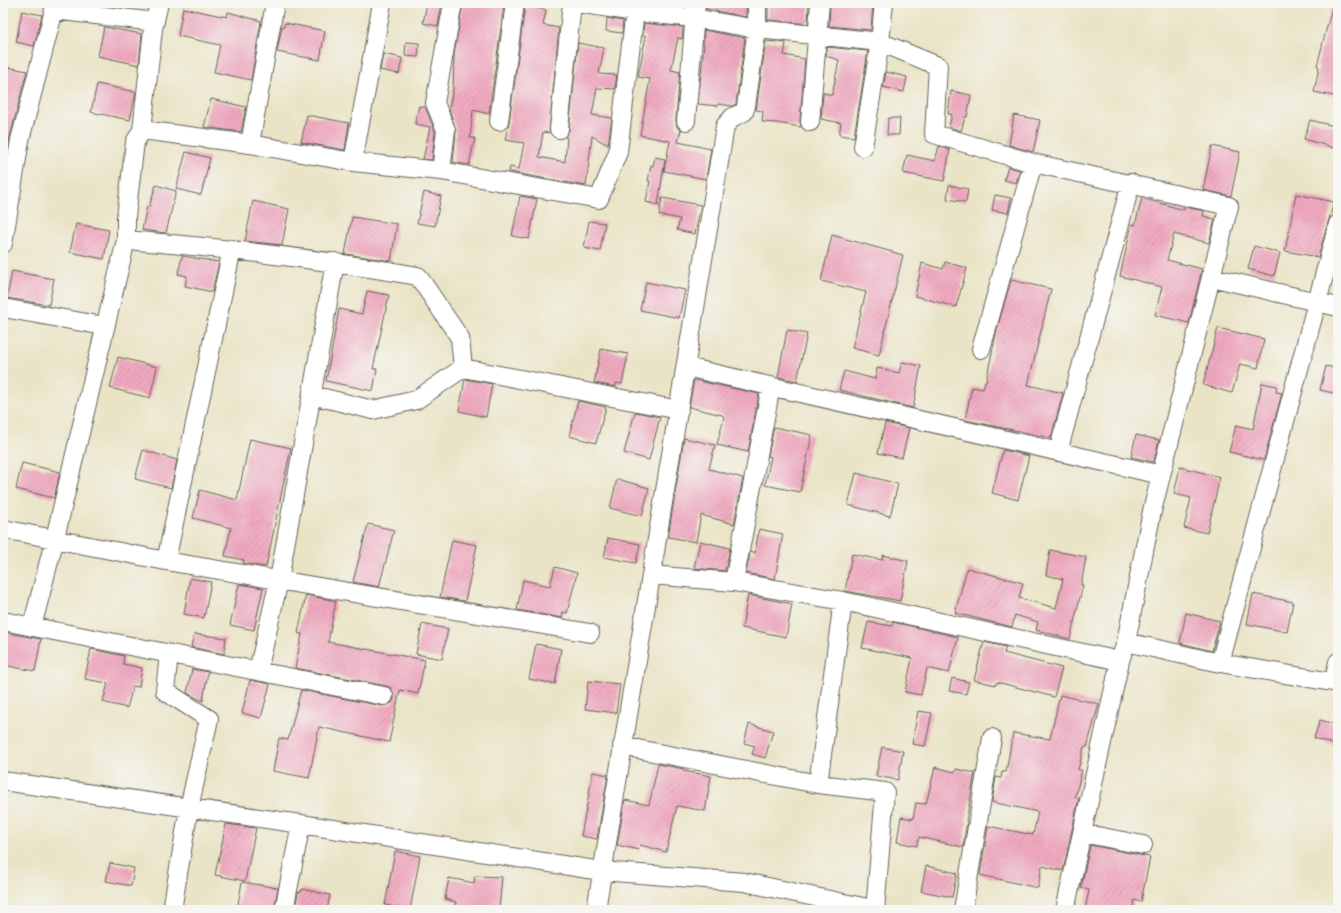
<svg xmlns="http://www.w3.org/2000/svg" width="1341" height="913" font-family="'Architects Daughter',sans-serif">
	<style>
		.building { fill: url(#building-hatch) }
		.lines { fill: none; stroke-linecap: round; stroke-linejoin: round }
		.minor-casing { stroke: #646258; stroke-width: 20 }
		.minor { stroke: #fff; stroke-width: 18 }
	</style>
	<defs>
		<pattern id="building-hatch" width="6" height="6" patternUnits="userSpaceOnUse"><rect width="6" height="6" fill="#f0a9c0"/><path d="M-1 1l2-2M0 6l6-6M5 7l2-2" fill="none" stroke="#cd91a4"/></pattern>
	</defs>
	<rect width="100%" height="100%" fill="#f6f6f2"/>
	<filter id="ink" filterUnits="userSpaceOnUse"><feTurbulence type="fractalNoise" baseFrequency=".025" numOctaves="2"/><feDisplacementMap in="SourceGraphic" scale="8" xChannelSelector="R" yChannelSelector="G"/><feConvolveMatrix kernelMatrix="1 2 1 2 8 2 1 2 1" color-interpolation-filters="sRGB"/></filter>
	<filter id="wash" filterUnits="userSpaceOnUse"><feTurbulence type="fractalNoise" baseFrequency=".012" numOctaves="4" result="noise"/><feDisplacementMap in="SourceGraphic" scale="16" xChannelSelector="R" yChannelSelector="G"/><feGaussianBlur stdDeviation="0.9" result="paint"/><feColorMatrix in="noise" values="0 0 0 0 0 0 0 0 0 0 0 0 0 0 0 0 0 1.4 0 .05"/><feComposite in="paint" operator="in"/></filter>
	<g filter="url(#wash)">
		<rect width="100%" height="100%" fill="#eae4c7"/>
		<g id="blocks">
			<path class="building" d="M427,3H442L438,26L423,23Z
				M463,3L504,5L489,114L473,110L470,138H475L469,165L453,162L456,131L449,109L453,89L454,54Z
				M707,3H746V17L706,9Z
				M768,3H809L808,24L768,20Z
				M830,3H873L871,30L829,26Z
				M1333,3H1338V97L1314,92L1319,67L1317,66Z
				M525,6L546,10L543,25L559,28L549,133L543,132L539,157L565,162L567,138L565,137L569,130L578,43L604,48L599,74L617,75L615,89L597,88L592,115L612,118L608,145L592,136L586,186L509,172L510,167L519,169L524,143L505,140L509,122Z
				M183,8L227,17L228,12L261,21L251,80L214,72L220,45L178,36Z
				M22,11L42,15L34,46L16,42Z
				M607,18L623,21L622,33L606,31Z
				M285,23L325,31L320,60L277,52L282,26L284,27Z
				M644,23L683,27L682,39L678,38L671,70L680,72L676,120L677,127L681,130L678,142L711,149L706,179L664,171L670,141L640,135L650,79L638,77L646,36H643Z
				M104,27L142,34L139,65L98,56Z
				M704,30L745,38L736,104L732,106L718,104V106L698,104L704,45H703Z
				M766,41L786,43L784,55L805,59L800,121L801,127L777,123L762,122L763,111L756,110Z
				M406,42L419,43L418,57L405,56Z
				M827,47L868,51L854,137L839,135L841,123L821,119L823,93L832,95L839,60L826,56Z
				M383,54L402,58L399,74L380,70Z
				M3,66L27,71L10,137L3,179Z
				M886,72L907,77L904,92L883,87Z
				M97,84L136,92L130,120L91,112Z
				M951,91L971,95L967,117H965L961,131L949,127L952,114H948Z
				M211,99L246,107L241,132L204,127Z
				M419,106L425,107L435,131L432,160L423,159L430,127L415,124Z
				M307,115L349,123L345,150L301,142Z
				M1014,115L1040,120L1033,152L1009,145Z
				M888,118H900L899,135H887Z
				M1310,120L1338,127V149L1304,139Z
				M939,146L950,150L944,181L903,173L907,155L935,161Z
				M1212,146L1240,152L1231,196L1203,190Z
				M186,152L210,158L201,195L176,189Z
				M655,157L665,159L658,205L646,202L650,181H648L651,165L653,166Z
				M1008,167L1020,170L1016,183L1004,180Z
				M156,185L176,191L166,233L142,230L147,206L149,207Z
				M949,185L968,189L966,202L947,199Z
				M424,192L441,196L435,226L417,223Z
				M1296,194L1334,202L1318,257L1285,251Z
				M995,195L1011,198L1008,213L992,210Z
				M520,196L537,199L529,239L512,236Z
				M662,198L701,205L695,234L677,230L680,219L659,215Z
				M1142,198L1184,210L1185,207L1204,211L1203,216L1215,219L1209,243L1174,234L1167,260L1202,269L1189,323L1155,315L1162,287L1120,276L1132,224L1135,225Z
				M253,201L289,209L282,245L245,241Z
				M352,217L397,224L391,261L345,254Z
				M589,221L605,223L600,251L584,248Z
				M76,224L109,230L104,259L70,252Z
				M832,235L903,255L879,355L852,348L866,292L821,281Z
				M1254,246L1280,253L1274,276L1248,269Z
				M182,256L219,262L212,292L185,286L187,276L178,274Z
				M945,262L967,268L956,307L915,296L922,263L943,269Z
				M12,271L54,279L49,305L7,298Z
				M1011,280L1051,289L1028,385L1063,393L1051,438L965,420L972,387L983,389L985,381H986L997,329Z
				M646,282L685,290L679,318L640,310Z
				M367,291L389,295L373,369H377L373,391L326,381L339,309L362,314Z
				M1218,328L1264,339L1258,368L1240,364L1232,393L1203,385Z
				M787,330L807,334L797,381L778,377Z
				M601,349L628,354L622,384L616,383V387L594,383Z
				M118,357L157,367L150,398L110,388Z
				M902,362L921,366L913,408L839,390L844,371L875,379L877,368L899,373Z
				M1326,366L1338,369V394L1320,390Z
				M465,379L492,384L486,417L459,411Z
				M694,380L759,394L748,452L717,445L724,417L722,415L689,407Z
				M1262,383L1277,386L1276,392L1282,393L1264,460L1229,452L1236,425L1253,429Z
				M578,401L606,407L596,443L569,436Z
				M635,412L660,417L649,460L624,453Z
				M885,423L909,428L902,458L878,453Z
				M774,427L812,435L800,492L765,485L771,457L768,456Z
				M1136,435L1159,440L1154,462L1131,457Z
				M684,438L715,445L709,469L743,478L734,524L701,515L696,542L668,537Z
				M250,439L291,448L266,567L243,563L244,560L225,556L231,528L193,518L200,490L237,500Z
				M143,450L177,460L171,488L135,479Z
				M1003,450L1029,456L1018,500L992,493Z
				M22,463L60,472L54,498L16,489Z
				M1180,467L1220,477L1207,533L1184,528L1191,498L1174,494Z
				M856,473L898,484L890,516L848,505Z
				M617,479L649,488L642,516L610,508Z
				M368,524L394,530L379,587L353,582Z
				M759,529L783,534L775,579L746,573L750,552L755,553Z
				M608,538L640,544L636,563L604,557Z
				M452,540L477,545L465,601L440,597Z
				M700,541L730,548L725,571L694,568Z
				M1050,550L1086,557L1081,585H1083L1070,639L1036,630L1038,622L1015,615L1012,627L955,613L967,568L1023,583L1019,598L1056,608L1063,579L1046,575Z
				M852,554L882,560L883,555L908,561L900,601L845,591Z
				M555,567L577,573L567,613L563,612L562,618L517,610L523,580L550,586Z
				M190,578L211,582L204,618L184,614Z
				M239,584L263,588L254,630L230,625Z
				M1253,594L1293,602L1287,632L1247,624Z
				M306,595L336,601L328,642L425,660L418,694L400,690L389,742L319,727L309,778L273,771L279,738L288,740L301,690L382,706L392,703L394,698L391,688L386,686L295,668L302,634L298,633Z
				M748,595L792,604L786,637L742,628Z
				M1186,613L1220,621L1212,651L1180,643Z
				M868,622L892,626L893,622L958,637L949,673L927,668L921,695L905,692L912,658L862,648Z
				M422,624L448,629L442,659L416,654Z
				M3,632L41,639L35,671L3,665Z
				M194,634L226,638L224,654L191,647Z
				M984,642L1006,647L1004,653L1062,668L1054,697L997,682L996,685L974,680Z
				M536,644L561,649L555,684L529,679Z
				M91,649L124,656L123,664L142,668L139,687L133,686L127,708L103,702L108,683L85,679Z
				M192,669L208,672L203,701L187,693Z
				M952,678L969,682L966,694L949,691Z
				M250,680L270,684L261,718L242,713Z
				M588,681L620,684L616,713L585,709Z
				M1060,695L1099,704L1087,747H1084L1078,770H1082L1075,797L1079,798L1063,871L1042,866L1038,888L980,875L988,826L1033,835L1038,812L992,802L996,777L1001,778L1002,772H1006L1013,733L1050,739Z
				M918,711L932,713L925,746L912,744Z
				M1320,720L1338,725V746L1314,738Z
				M749,724L773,731L765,758L752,754L755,746L744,743Z
				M882,747L903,751L898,780L876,776Z
				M658,764L684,769V771L711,776L705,811L677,806L666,852L640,845L639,850L617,845L625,800L649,805Z
				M935,767L955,772L956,769L975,773L966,821L967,822L963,847L919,837L917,846L897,842L901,817L913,819L916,803L926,804Z
				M593,772L608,775L597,839L581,836Z
				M226,824L256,828L245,881L215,875Z
				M1090,845L1150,857L1141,902L1134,900L1133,910H1085L1089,890L1081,888Z
				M395,851L420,856L410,910L385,905Z
				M110,863L134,868L131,886L106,881Z
				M926,866L957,873L952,897L921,891Z
				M475,876L502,877L499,910H454L456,902L445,899L449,878L474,883Z
				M242,882L278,888L274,910H237Z
				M302,889L330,895L327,910H295L298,892H301Z"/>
		</g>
	</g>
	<g filter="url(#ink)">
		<use href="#blocks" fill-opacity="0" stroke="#646258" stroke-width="1"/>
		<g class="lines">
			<defs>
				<path id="minor" d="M578,3L635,12L694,18L757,29L880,42L938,66L934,134L1033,163L1229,206L1152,511L1126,642L1120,661L1065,910
					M499,121L515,3
					M686,121L696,3
					M810,122L820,3
					M559,129L572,3
					M142,130L250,144L353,162L441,171L599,199L618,152L636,3
					M250,144L275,3
					M863,147L880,42L884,3
					M353,162L382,3
					M441,171L446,130L435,103L453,3
					M126,240C224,248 321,259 418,276L460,338L463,368L679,410
					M3,244L20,140L54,10L155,22
					M1211,277L1338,307
					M3,308L104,326
					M981,349L1033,163
					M686,367L1161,475
					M312,395L373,410L416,400L463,368
					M1058,452L1131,183
					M3,529L166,561L590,633
					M166,561L232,249
					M651,575L734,582L843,601L1120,661
					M734,582L771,386
					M843,601L818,784L885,792L875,910
					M3,621L384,696
					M32,627L55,538L126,240V217L135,142L142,130L153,29L159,3
					M1126,642L1220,663L1338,683
					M169,654L165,691L209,719L189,808L172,910
					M1220,663L1338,224
					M258,671L279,580L335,262
					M1334,682L1338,662
					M622,746L818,784
					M3,781L301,824L601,871L744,882L877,910
					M1082,833L1143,845
					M284,910L301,824
					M596,910L725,126L733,117L744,112L746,106L757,29V3
					M963,910L992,738"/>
			</defs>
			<use href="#minor" class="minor-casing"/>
			<use href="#minor" class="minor"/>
		</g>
	</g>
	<rect width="1341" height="913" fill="none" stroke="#f6f6f2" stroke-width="16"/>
</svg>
